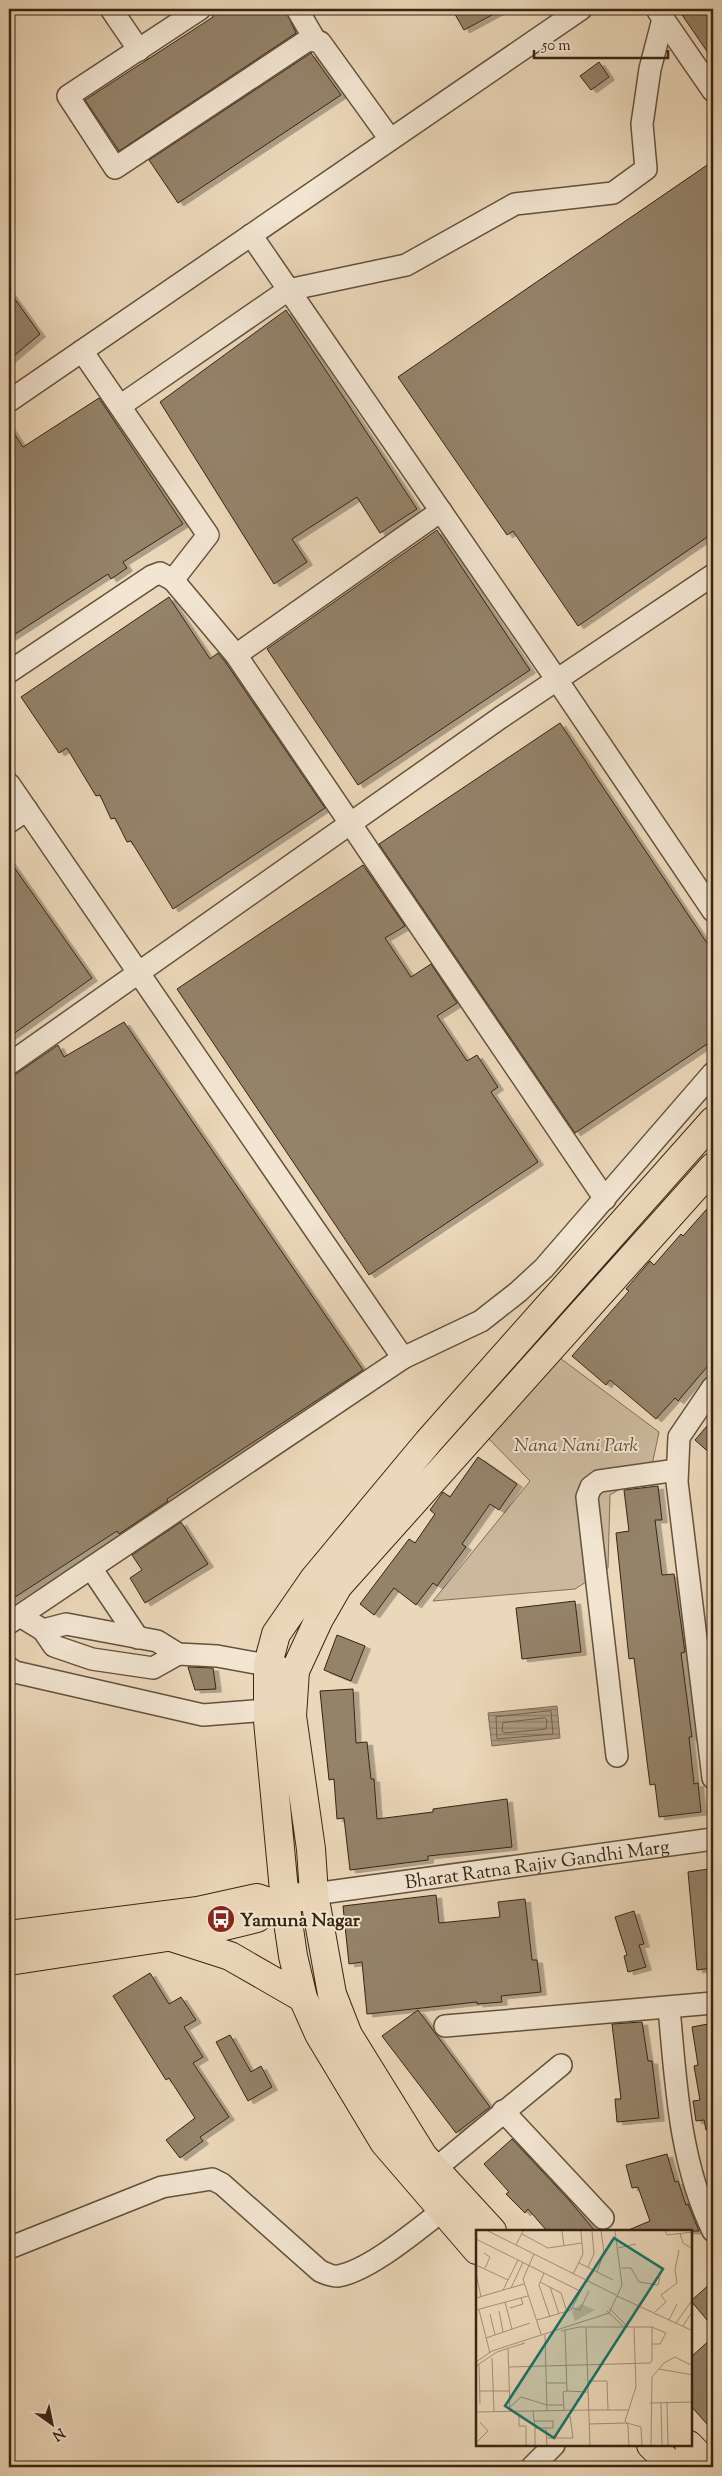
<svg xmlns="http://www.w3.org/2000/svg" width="722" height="2476" font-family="'Sorts Mill Goudy',serif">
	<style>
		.green { fill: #ccb99d; stroke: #816f58 }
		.water { fill: url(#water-rules); stroke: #7d6b54 }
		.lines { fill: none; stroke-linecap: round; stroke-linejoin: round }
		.shore { stroke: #726049; stroke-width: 1 }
		.building { fill: #948269; stroke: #362512; filter: url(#shadow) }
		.minor-casing { stroke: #63523c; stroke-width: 24 }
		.major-casing { stroke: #362512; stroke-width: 30 }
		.minor { stroke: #f2e5d2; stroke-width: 21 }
		.major { stroke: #ebd7b9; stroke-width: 28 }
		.labels { text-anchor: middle; stroke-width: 4; stroke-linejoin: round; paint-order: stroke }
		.park-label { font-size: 19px; font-style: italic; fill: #5c4a35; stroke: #f2e5d2 }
		.street-label { font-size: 19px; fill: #362512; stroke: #f2e5d2 }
		.poi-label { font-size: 19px; font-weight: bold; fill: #362512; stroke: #f2e5d2; text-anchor: start }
		.inset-road { fill: none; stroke: #a39076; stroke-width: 1 }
		.view { fill: #0f766e; fill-opacity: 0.15; stroke: #0f766e; stroke-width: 2.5 }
		.inset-edge { fill: none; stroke: #362512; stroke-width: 2.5 }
	</style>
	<defs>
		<pattern id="water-rules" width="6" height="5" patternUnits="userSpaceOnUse" patternTransform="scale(1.25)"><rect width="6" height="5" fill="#ad9a80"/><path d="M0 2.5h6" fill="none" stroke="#8e7d67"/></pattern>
		<filter id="shadow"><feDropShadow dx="5.5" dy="3" stdDeviation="0" flood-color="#0004"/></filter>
	</defs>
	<rect width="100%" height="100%" fill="#ebd7b9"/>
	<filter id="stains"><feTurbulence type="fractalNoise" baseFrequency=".004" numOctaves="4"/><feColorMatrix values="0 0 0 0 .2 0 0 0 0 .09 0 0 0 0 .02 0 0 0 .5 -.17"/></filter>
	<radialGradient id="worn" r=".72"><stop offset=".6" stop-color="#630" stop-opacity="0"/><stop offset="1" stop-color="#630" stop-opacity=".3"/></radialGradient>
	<path class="green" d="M560,1358L659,1432L651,1470L610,1495L608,1568L575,1589L433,1601L530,1481L488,1438Z"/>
	<path class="water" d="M557,1706L560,1738L492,1746L488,1713Z"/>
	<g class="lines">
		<path class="shore" d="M551,1711L553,1734L497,1739L496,1717Z
			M545,1718L547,1720L546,1729L505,1733L502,1731L503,1723Z"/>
	</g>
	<path class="building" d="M220,9H285L296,33L119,151L85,100L213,17L211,14Z
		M452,9H503L464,30Z
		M678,9H713V60Z
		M311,53L341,95L178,203L149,160Z
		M599,62L609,77L591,90L580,76Z
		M713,161V533L578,626L513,531L507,535L398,377Z
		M9,291L40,334L9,360Z
		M286,310L417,509L380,533L357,497L292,539L307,562L274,584L160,402Z
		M99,398L183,524L123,562L127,568L111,579L108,574L9,638V426L23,447Z
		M437,530L530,670L358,785L267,649Z
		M169,597L210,659L218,653L226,663L325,808L173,909L131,841L127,842L115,818L111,819L100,795L96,796L67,748L59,753L21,697Z
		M560,723L713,952V1040L575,1133L379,844Z
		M9,860L92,978L9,1037Z
		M363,865L405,926L385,938L411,977L431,964L457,1003L437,1016L467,1061L477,1055L498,1087L491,1092L538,1162L369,1275L177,989Z
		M124,1022L363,1370L167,1499L168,1501L119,1534L117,1531L9,1601V1076L16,1074L58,1045L64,1057Z
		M713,1202V1360L678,1401L675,1398L656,1419L610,1380L606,1385L572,1356L629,1291L626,1289L650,1261L654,1265L681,1234L683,1236Z
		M713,1419V1456L695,1440Z
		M478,1457L517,1484L499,1510L490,1504L462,1544L466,1547L437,1586L433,1583L416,1605L394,1588L374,1615L360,1604L409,1539L415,1543L435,1514L430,1510L443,1492L450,1497Z
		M658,1486L662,1520H655L662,1575L674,1574L685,1652L681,1653L692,1737H689L694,1784L698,1783L701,1812L659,1817L655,1784L650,1785L634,1658L629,1659L616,1533L629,1531L624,1490Z
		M181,1522L208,1564L145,1603L130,1578L142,1570L132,1555Z
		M575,1601L581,1652L522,1659L516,1608Z
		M337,1635L365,1646L351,1681L324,1670Z
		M188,1667L213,1668L216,1689L195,1690Z
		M353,1689L356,1743L367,1742L371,1779H374L377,1819L433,1812V1809L507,1799L512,1847L428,1856V1860L350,1870L344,1818L337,1819L334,1779L329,1780L320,1691Z
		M709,1869L713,1909V1968L697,1970L688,1872Z
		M436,1895L439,1923L500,1917L498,1902L525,1899L532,1960H537L541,1992L501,1996L502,2002L477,2004V2002L367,2014L362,1962L349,1964L343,1906Z
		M634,1911L644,1944L639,1945L646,1967L628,1972L624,1956L627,1955L615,1917Z
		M150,1973L169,2004L181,1997L196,2020L184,2027L203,2057L193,2063L229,2117L200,2137L203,2141L180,2158L166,2140L195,2118L169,2078L166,2080L113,1996Z
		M418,2010L490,2107L456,2133L382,2036Z
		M642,2022L648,2061H652L659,2118L617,2122L615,2099H621L612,2024Z
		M713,2023V2130H706L704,2120L696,2121L693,2101L700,2100L694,2066L698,2065L692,2027Z
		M230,2035L251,2072L261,2066L272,2087L248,2101L216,2042Z
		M512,2139L569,2200L595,2231H547L528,2209L525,2213L506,2194L509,2192L484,2164Z
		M667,2154L675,2182L678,2181L686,2205L688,2204L699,2231H626L650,2221L638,2187L632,2188L626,2165Z
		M713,2281V2327L691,2301Z
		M713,2337V2431L691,2406V2357Z"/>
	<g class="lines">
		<defs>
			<g id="minor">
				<path d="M111,9L139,50"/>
				<path d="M200,9L68,96L115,168L308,40L320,42L390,139"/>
				<path d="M297,9L315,40"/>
				<path d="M658,11L713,91"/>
				<path d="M251,235L557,680L713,911"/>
				<path d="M82,351L208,535L173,580"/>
				<path d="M9,401L581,9"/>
				<path d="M120,406L288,290L406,265L515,204L613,193L646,169L642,124L650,69L663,19"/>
				<path d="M236,655L441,511"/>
				<path d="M9,672L152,576L160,573L173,580L236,655L605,1199"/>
				<path d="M9,784L403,1358"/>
				<path d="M9,822L27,810"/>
				<path d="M9,1064L500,718L713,575"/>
				<path d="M713,1387L679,1437L677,1482L713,1778"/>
				<path d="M91,1568L138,1638"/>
				<path d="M20,1616L43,1630L66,1624L157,1641L178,1654L217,1656L283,1668"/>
				<path d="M9,1623L403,1358L481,1321L518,1292L544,1268L713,1073"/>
				<path d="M43,1630L54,1646L92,1659L153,1668L178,1654"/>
				<path d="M9,1668L15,1672L203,1715L267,1710L282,1712"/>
				<path d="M617,1756L587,1497L591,1487L599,1481L677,1470"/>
				<path id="s1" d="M314,1894L713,1839"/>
				<path d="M669,2008C676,2083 679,2161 713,2231"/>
				<path d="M445,2026L713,2003"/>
				<path d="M503,2111L603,2218"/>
				<path d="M435,2169L561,2065"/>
				<path d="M9,2248L162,2187L212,2179L222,2184L320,2271C325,2273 333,2277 338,2276C369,2271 417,2230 442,2211"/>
				<path d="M532,2467L554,2445"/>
			</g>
			<path id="major" d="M9,1935L198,1911L257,1898L275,1904
				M174,1938L230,1956L303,1998
				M9,1961L200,1932L257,1918L275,1904L300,1897
				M492,2231L423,2156L348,2035L332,1994L314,1894L311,1849L292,1716L295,1671L319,1619L338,1586L713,1167
				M477,2250L384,2142L319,2034L303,1998L293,1956L285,1901L268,1721V1664L276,1634L314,1579L428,1442L713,1121
				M651,2445L673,2467
				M689,2445L710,2467"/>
		</defs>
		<use href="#minor" class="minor-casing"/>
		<use href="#major" class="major-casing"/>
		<use href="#minor" class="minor"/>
		<use href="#major" class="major"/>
	</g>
	<defs>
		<symbol id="bus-disc" viewBox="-11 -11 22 22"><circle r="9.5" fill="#8f2418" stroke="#f2e5d2"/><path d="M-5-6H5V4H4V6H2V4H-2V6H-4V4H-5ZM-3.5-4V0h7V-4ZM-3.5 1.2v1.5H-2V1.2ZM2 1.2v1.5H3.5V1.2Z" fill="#fff"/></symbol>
	</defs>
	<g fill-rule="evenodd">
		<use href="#bus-disc" x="205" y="1903" width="32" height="32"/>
	</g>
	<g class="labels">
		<g class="park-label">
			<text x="576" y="1451">Nana Nani Park</text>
		</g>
		<g class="street-label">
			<text dy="7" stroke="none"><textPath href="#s1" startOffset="225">Bharat Ratna Rajiv Gandhi Marg</textPath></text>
		</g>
		<g class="poi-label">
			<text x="240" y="1926">Yamuna Nagar</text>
		</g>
	</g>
	<g transform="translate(476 2230)">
		<rect width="216" height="216" fill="#ebd7b9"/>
		<path d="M105,74L119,80L99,91L96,81Z" fill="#ccb99d"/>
		<path class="inset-road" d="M12,1L140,65M86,1L88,16M189,1L191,5L217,2M204,3L207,13L217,19M46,4L72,18L106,13M0,9L104,61M40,15L47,1M142,18L160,14M8,23L14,27L9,38M58,24L47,49L65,104M103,33L137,50M0,35L32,50M112,37L118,24L116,1M145,38H155L163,52L182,55L184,47M121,42L128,22L125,1M0,43L5,67M68,43L63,55L74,87M97,44L107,24L105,1M64,52L85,63L91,82M74,57L83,84M35,58L47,32M27,60L42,30M141,66L217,101M0,68L48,54M29,72L36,99M34,78L47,74L45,68M96,78L104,80L113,61M133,78L152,97M0,80L52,66M3,80L14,123M23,81L27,102M131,81L147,96M179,82L190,72L185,65L201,53L199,40L203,20M14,84L19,105M61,90L95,80L110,51M193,90L201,74M200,93L217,69M207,96L216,82M110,98L114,216M89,100L91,161L112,162M85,101L103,97H176L190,103L184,114H176M69,105L71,181M10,108L54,93M32,118L34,181M16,128L18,182M0,132L16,121L133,83L146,55L139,1M3,134L4,174M0,136L21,122L49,113M33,137L174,133L176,131V97M183,139L217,145M112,151H131L132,180M70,153H90M4,161H33M174,173L217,172M185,173L186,216M191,173L192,216M34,177L45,167L71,175H87M88,180L87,162L91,161M112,180H153M57,181L58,191H77V198H59L58,191M0,182L112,180M43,186V196H50V216M113,194L151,193L165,197L166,216M59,198V216M70,198L71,216M71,208H97L94,186M0,213L12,201L4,192M153,216L152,195L149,191L160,157L158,97M175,216L176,147L188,133L199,127L217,136"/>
		<path class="view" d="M138,8L187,39L78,208L29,176Z"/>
		<rect width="216" height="216" class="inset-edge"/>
	</g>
	<rect width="722" height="2476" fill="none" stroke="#ebd7b9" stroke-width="30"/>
	<rect x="10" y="10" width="702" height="2456" fill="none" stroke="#362512" stroke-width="2.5"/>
	<rect x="15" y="15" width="692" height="2446" fill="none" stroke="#362512"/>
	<g transform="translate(52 2424) rotate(147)" stroke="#f2e5d2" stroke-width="4" paint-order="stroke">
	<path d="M0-4L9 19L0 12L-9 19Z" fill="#362512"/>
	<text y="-8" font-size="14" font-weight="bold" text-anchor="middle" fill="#362512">N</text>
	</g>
	<path d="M534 50v8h134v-8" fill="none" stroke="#362512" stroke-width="2.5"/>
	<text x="542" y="50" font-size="15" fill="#362512" stroke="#f2e5d2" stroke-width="4" paint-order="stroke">50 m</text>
	<rect width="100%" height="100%" filter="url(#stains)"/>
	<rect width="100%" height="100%" fill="url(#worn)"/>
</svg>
